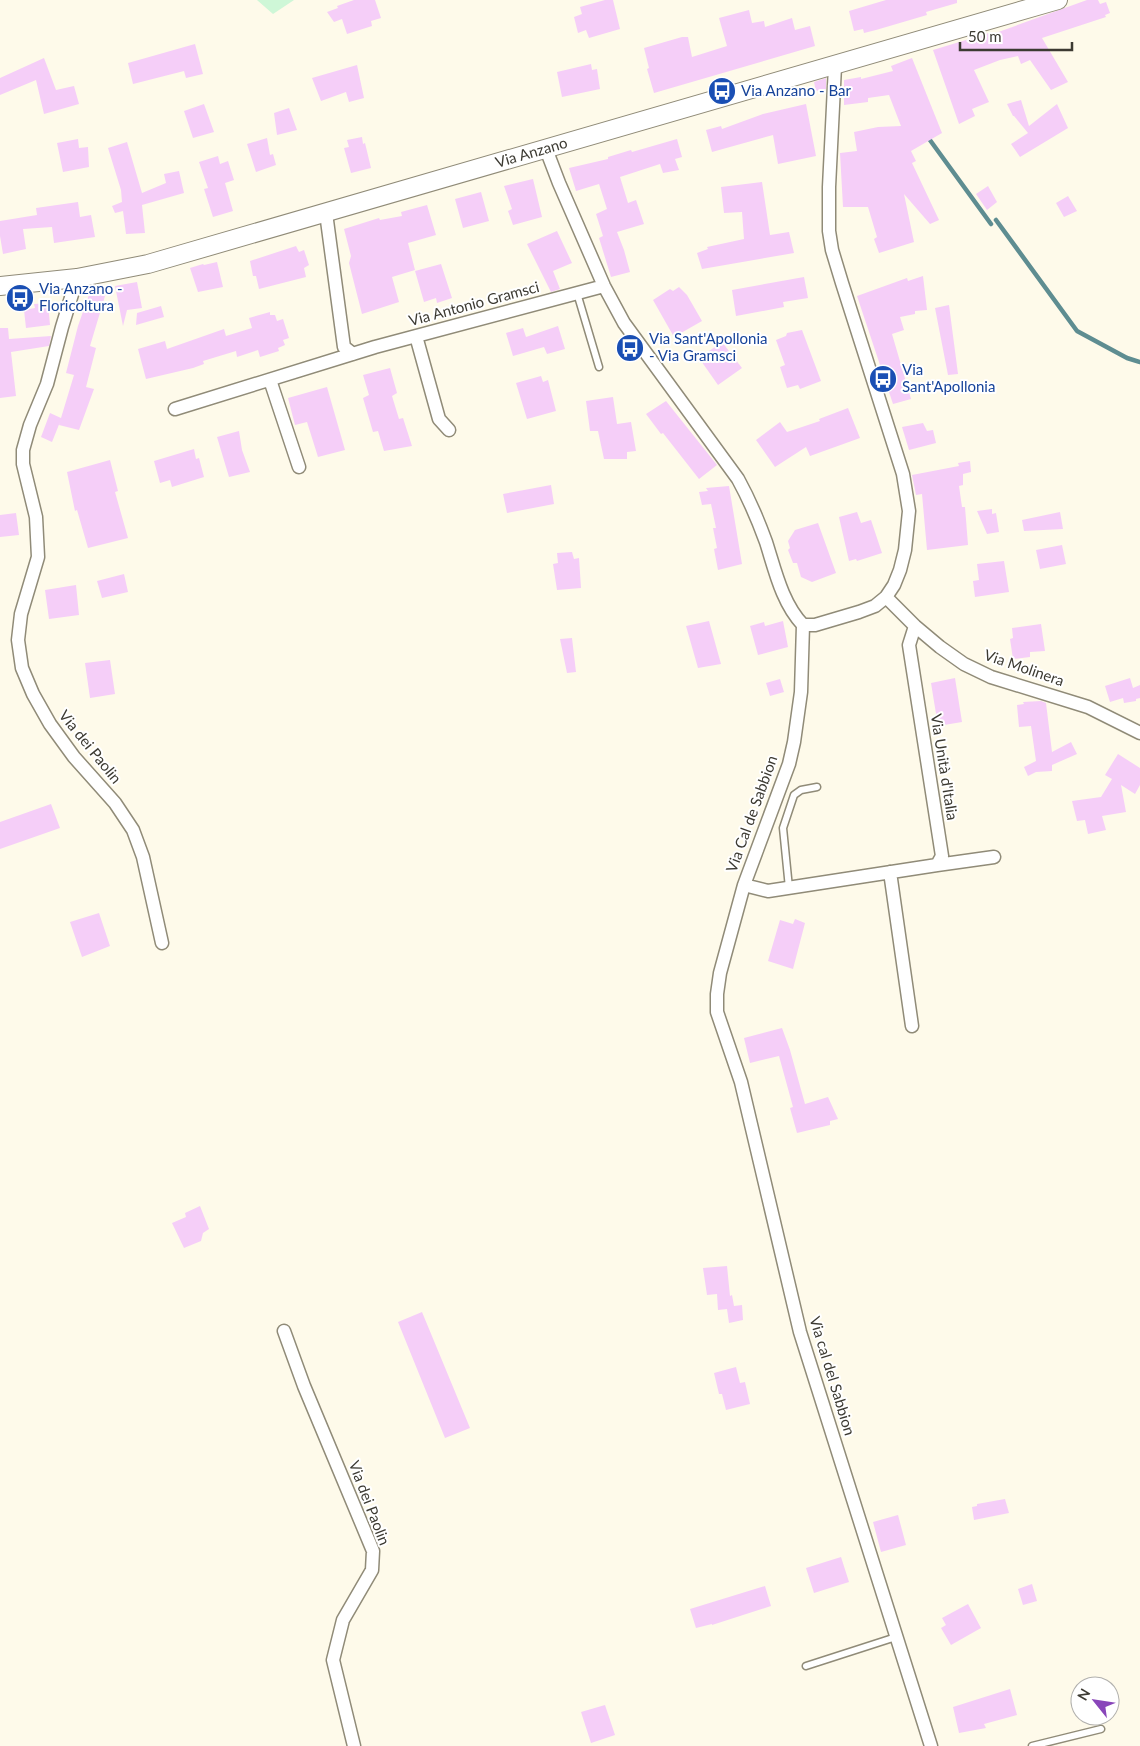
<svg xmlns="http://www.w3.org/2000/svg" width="1140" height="1746" font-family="Lato,sans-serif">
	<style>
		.green { fill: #cef7d7 }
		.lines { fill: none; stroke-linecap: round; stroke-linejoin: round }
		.stream { stroke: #5e8d91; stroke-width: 4.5 }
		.building { fill: #f5cef8 }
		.service-casing { stroke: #908b78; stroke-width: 9 }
		.minor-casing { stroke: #908b78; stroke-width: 15 }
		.secondary-casing { stroke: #908b78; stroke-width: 20 }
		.service { stroke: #fff; stroke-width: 6 }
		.minor { stroke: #fff; stroke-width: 12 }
		.secondary { stroke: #fff; stroke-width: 18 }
		.labels { text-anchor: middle; stroke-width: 4; stroke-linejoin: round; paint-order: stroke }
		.transit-label { font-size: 15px; fill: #164399; stroke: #fff; text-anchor: start }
		.street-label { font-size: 15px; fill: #3c3a32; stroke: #fff }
	</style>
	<rect width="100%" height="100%" fill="#fefaea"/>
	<path class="green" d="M257,0H294L273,14Z"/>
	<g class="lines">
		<path class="stream" d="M927,136L991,224
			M996,220L1077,331L1127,358L1140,362"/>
	</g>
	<path class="building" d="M354,0H375L381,18L371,21L372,26L347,34L342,19L334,22L327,12L338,8L337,6Z
		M605,0H613L620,29L589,38L586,30L578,33L574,17L582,14L580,7Z
		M886,0H957V3L926,12L927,15L876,30L864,33L863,29L854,31L849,11Z
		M1087,0H1098L1100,4L1106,2L1110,13L1105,15L1106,17L1042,38L1068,82L1051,90L1030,60L1021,64L1018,56L1000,60L974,70L989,102L972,109L975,116L959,124L933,50L989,33L990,35Z
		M749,10L752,23L764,21L765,27L792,18L795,30L810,26L815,46L654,93L647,69L649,68L644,48L682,37H688L692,57L727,46L719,18Z
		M195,44L203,74L186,78L184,71L133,84L128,63Z
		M44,58L56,90L74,86L79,104L44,114L36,80L0,95V78Z
		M912,58L942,133L911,151L916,161L912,163L939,220L930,224L904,194L914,242L879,253L874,239L877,237L868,207H843L840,153L857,151L854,132L878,127L901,126L889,95L868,98V102L844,105V80L861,77V79L893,71L891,66Z
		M591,64L592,70L597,69L600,89L562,97L557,72Z
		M357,65L364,98L349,102L346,92L321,101L312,78Z
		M826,78V89L816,91L814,82Z
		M1021,100L1029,126L1057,104L1068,128L1020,157L1011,144L1028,133L1014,116H1013L1007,104Z
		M204,104L214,132L193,138L184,111Z
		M806,104L816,156L778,164L773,135L712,152L706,130L721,126L722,129L763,114Z
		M289,108L297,130L277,135L274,113Z
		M362,137L363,144L365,143L371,168L351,173L344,148L349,147L347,140Z
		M267,138L270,155L273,154L276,165L256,172L247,144Z
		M78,139L79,148L88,147L89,167L63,172L57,143Z
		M677,139L682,157L675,159L679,170L663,173L660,164L620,177L628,203L636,200L644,224L617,232L624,250L630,272L611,277L599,238L603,236L596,214L607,209L599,184L576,191L569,168L608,159V157L631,150L632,152Z
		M127,142L142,193L166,183L164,174L179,171L184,193L142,205L145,233L126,234L123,211L115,213L112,206L122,202L121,190L108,148Z
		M218,156L220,164L228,161L234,180L225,183L233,211L213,217L204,189L208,188L199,162Z
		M533,179L542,217L513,225L508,211L512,209L504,186Z
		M762,182L770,235L789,232L794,253L702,269L697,253L708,249L707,247L744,239L742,212L724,213L721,187Z
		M988,186L997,202L987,210L976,194Z
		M481,192L489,221L463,228L455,199Z
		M1068,196L1077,211L1064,217L1056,203Z
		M78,202L80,217L91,215L95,237L54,243L52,227L23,229L26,249L3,254L0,236V221L37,215L36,208Z
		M427,205L436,235L408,243L415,270L392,277L399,302L362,314L349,263L351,256L344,229L379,218L380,220L402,216L401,212Z
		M557,231L572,263L553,271L560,289L551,292L527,244Z
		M296,246L299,252L304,250L309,265L304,268L306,277L259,289L256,276H253L250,261Z
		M217,262L223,287L198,292L190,268L203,264L204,265Z
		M441,264L452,298L437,303L436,298L424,302L415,271Z
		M923,276L927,310L915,311V314L900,317L904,330L892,334L911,399L893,404L857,296L907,278L908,281Z
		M804,277L808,298L783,302L784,307L736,316L732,290Z
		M137,282L142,308L127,310L123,326L115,286Z
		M92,286H108L90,346L96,348L86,387L94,389L79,430L59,425L60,422L52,442L41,437L50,413L61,418L74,375L66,373L78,326Z
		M679,287L687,295L702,321L674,337L653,300L670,289L673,291Z
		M48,303L50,325L26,328L24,310L35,308L34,304Z
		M949,305L958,374L948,375L935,308Z
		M161,306L164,317L136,325L137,313Z
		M270,312V315H275L277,321L283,319L289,338L283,340L285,345L278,348L279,351L260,357L258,350L237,357L236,351L203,361L204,364L193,368L146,379L138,349L165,341L167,349L224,329L226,336L252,328L249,318Z
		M558,326L565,349L547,354L544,347L513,356L506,333L523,328L526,337Z
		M0,328H8L9,339L51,336L49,346L11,352L16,396L0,398Z
		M802,330L821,381L800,389L798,385L787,388L780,367L785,365L776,340L786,336L787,333Z
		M722,342L742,368L718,385L699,358Z
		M390,368L397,393L392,396L399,419L403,418L412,446L384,451L378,431L373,432L363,398L369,395L363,375Z
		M541,376L543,382L548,380L556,411L527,419L516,383Z
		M327,387L345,450L318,457L307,422L295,425L288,398Z
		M613,397L617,424L631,422L636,451L627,452V459H604L598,431H590L586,401Z
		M666,401L717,465L699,479L663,433L661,434L646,414Z
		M848,408L860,438L810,456L806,447L775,467L756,440L780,422L787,432L820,421L819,419Z
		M923,423L927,431L933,430L936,443L909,450L902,427Z
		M239,431L242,450L250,472L229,477L217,437Z
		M194,449L196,459L199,458L204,477L172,487L170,480L160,483L154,461Z
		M110,460L118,491L115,492L128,538L88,548L77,510L75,511L67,472Z
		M970,461L971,472L963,474V485L959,486L962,507H965L968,545L927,550L922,494L916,495L912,475L959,466L958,463Z
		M551,485L554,504L507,513L503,494Z
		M729,486L742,564L718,570L714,549L717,548L713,528H716L711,504L702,505L699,492L708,491L706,488Z
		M992,509V514L996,513L999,532L987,534L977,511Z
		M857,512L861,523L871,520L882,553L857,561L856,559L849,561L839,517Z
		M1060,512L1063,529L1024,531L1022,520Z
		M16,513L19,535L0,537V515Z
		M818,523L836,573L812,582L801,577L797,563H793L788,550L790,548L788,541L795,530Z
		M1062,545L1066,564L1040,569L1036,550Z
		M572,552L574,559L579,558L581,588L557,590L553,564L558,563L557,553Z
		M1004,561L1009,592L975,597L973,581L979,580L977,564Z
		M124,574L128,592L102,598L97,581Z
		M76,585L79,615L49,619L45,590Z
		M709,621L721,664L698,668L686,626Z
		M783,621L788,647L758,655L750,626L764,622L765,626Z
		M1041,624L1045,651L1030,652V657L1013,659L1010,639L1013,638L1012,628Z
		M572,638L576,672L567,673L560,639Z
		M110,660L115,694L90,698L85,663Z
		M955,678L962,722L938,726L931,683Z
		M1130,678L1133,688L1140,685V698L1136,699V701L1124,703L1123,698L1110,702L1105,686Z
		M780,679L784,692L770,696L766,683Z
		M1041,701L1046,703L1052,752L1071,742L1077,754L1052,765V771L1036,772L1028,776L1024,767L1036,761L1031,726L1019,727L1017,705L1024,704L1023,702Z
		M1118,754L1140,768V785L1135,794L1121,785L1126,812L1102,816L1106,830L1088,834L1085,820L1077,821L1072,801L1101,797L1112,779L1105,775Z
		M51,804L60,828L0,849V822Z
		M99,913L110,946L82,957L70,922Z
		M795,919L805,923L793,969L768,961L780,920L793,924Z
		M782,1028L790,1050L805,1104L828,1097L838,1119L830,1121V1125L797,1133L790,1108L793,1107L779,1056L750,1063L744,1038Z
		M200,1206L209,1229L203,1233L201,1241L184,1248L172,1223L186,1217L185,1213Z
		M727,1266L730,1296L732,1295L734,1306L742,1305L743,1320L729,1323L727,1309L718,1310L717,1294L707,1295L703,1268Z
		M422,1312L470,1428L445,1438L398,1322Z
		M736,1367L740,1383L745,1382L750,1404L726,1410L722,1394H719L714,1373Z
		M1005,1499L1009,1513L974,1520L972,1507L977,1506V1504Z
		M898,1515L906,1545L881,1552L873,1522Z
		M841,1557L849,1582L814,1593L806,1568Z
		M1032,1584L1037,1601L1023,1605L1018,1589Z
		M765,1586L771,1606L712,1625V1624L696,1628L690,1609Z
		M968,1604L981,1628L951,1645L941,1628L946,1625L942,1618Z
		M1010,1689L1017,1715L984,1724L986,1728L959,1733L953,1707Z
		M605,1705L615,1735L591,1743L581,1712Z"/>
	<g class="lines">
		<defs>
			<path id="service" d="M577,293L599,367
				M789,888L783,828L794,795L801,790L817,787
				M806,1666L896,1637
				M1032,1746L1101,1729"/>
			<path id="minor" d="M546,149L559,183L604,286L624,323L738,479C749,499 758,520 766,542C775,570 782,603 803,625H815L859,612L875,606L886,597L894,585L900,570L905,550L909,511L903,474L842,283L832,250L829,231V187L835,66
				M326,213L344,347L353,354
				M77,278L62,327L47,384L30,425L23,450V464L36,517L38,557L21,614L18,640L22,668L33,694L50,724L74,757L115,803L133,830L143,857L162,943
				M416,336L439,419L449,430
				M270,380L299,467
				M175,409L375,347L604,286
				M886,597L915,626L940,647L964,664L991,677L1088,707L1140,733
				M803,625L801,692L794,742L789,764L744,885L720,973L717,994V1012L741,1082L800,1332L931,1746
				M937,865L994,857
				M890,872L912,1026
				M744,885L768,891L937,865L942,856L909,645L915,626
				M284,1331L304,1386L373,1551L372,1570L343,1620L333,1660L354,1746"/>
			<g id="secondary">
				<path id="s1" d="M0,286L77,278L148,264L1058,0"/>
			</g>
		</defs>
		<use href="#service" class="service-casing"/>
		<use href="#minor" class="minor-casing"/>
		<use href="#secondary" class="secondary-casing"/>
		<use href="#service" class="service"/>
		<use href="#minor" class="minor"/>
		<use href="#secondary" class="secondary"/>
	</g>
	<defs>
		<symbol id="bus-disc" viewBox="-11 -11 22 22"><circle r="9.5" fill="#1a4fb4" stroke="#fff"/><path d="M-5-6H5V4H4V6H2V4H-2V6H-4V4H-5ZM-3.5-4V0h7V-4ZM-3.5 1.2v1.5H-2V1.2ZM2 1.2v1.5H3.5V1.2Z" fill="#fff"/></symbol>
	</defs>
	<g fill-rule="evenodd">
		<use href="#bus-disc" x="706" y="75" width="32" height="32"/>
		<use href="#bus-disc" x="4" y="282" width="32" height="32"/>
		<use href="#bus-disc" x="614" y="332" width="32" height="32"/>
		<use href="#bus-disc" x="867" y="363" width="32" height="32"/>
	</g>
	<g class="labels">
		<g class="transit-label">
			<text x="741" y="96">Via Anzano - Bar</text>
			<text x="39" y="294">Via Anzano -<tspan x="39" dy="17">Floricoltura</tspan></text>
			<text x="649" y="344">Via Sant'Apollonia<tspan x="649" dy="17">- Via Gramsci</tspan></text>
			<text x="902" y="375">Via<tspan x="902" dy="17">Sant'Apollonia</tspan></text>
		</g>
		<g class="street-label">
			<text dy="5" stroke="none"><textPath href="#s1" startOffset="549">Via Anzano</textPath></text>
			<text transform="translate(474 304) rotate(-15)" y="5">Via Antonio Gramsci</text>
			<text transform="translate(1024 668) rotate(19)" y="5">Via Molinera</text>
			<text transform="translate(90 747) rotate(51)" y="5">Via dei Paolin</text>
			<text transform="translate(944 767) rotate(81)" y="5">Via Unità d'Italia</text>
			<text transform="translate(752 814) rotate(-70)" y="5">Via Cal de Sabbion</text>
			<text transform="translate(832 1376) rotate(73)" y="5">Via cal del Sabbion</text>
			<text transform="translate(369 1503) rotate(69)" y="5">Via dei Paolin</text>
		</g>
	</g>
	<g transform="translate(1095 1701) rotate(300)"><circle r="24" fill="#ffffff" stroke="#b1b0ad"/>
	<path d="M0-4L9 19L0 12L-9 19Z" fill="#8946ba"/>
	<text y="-8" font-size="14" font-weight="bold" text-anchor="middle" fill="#3c3a32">N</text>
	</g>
	<path d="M960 42v8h112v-8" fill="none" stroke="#3c3a32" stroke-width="2.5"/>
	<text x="968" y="42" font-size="15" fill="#3c3a32" stroke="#ffffff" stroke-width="4" paint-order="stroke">50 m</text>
</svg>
